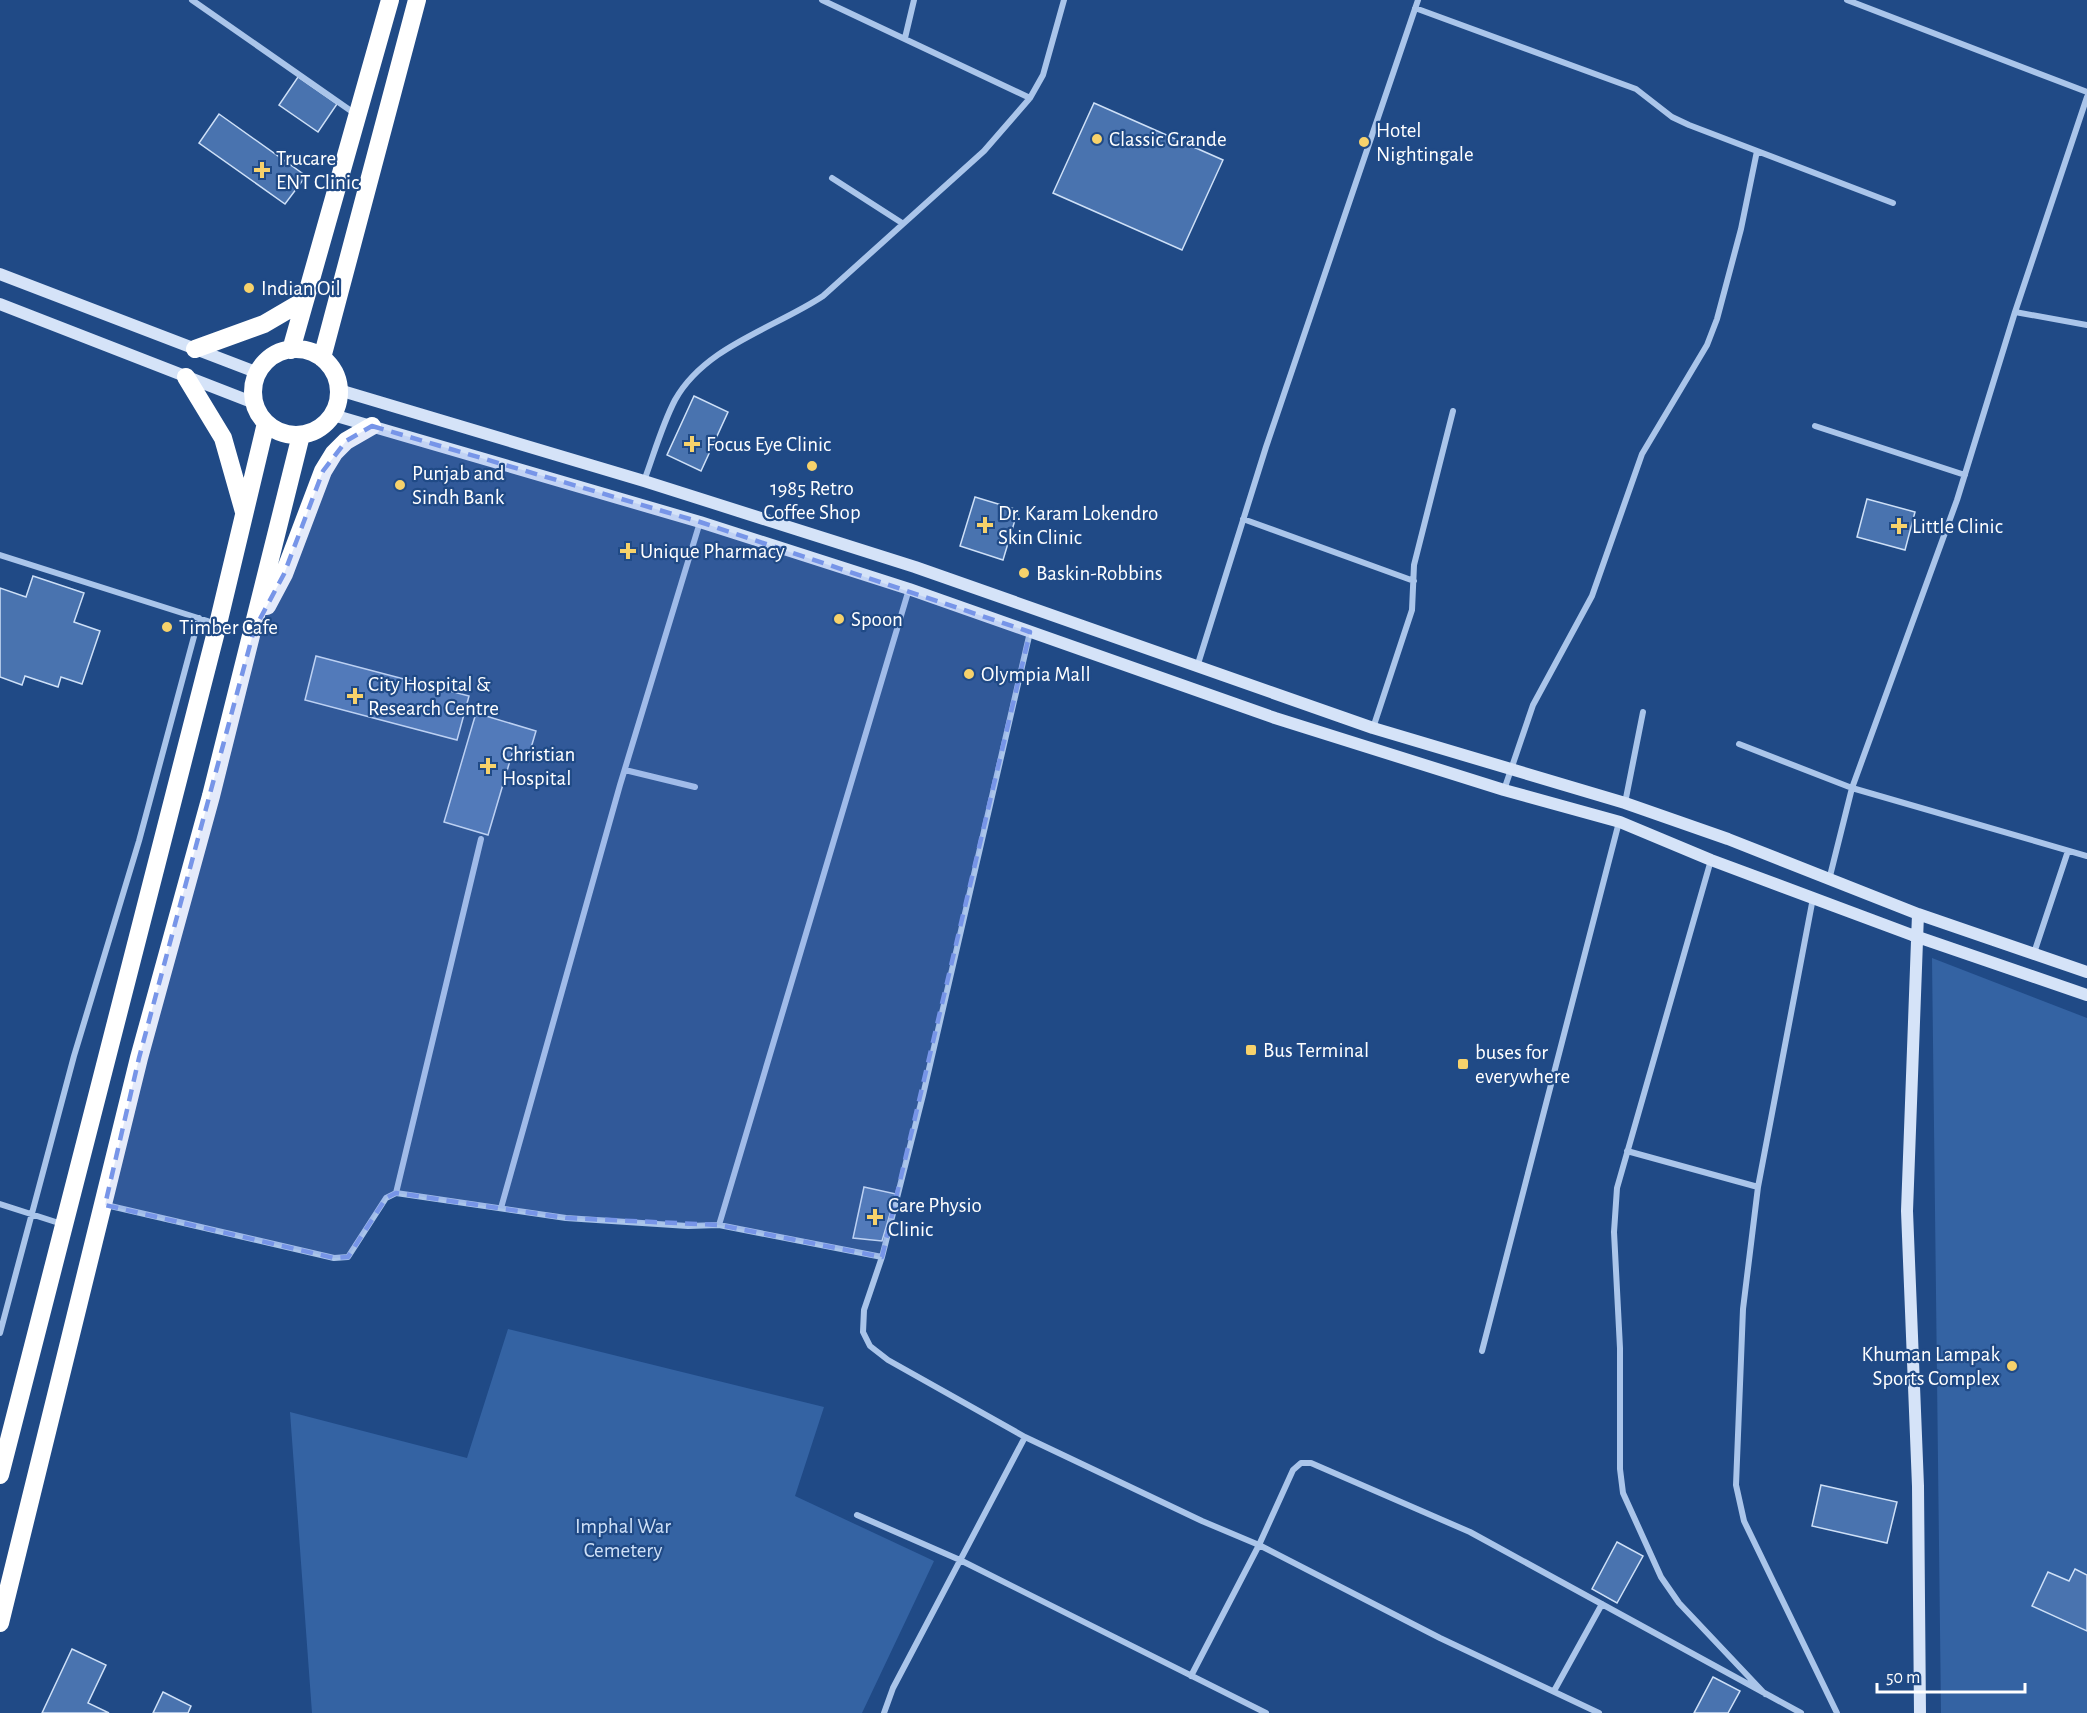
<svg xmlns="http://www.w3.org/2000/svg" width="2087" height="1713" font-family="'Alegreya Sans',sans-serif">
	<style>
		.green { fill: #3463a3 }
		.building { fill: #4973af; stroke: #cee0f7; stroke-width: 1.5 }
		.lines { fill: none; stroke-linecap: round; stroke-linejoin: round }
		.street { stroke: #aac5ea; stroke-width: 6 }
		.secondary { stroke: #d5e3f8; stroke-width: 12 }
		.highway { stroke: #fff; stroke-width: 18 }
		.marked { fill: #7795e8; fill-opacity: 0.2; stroke: #7795e8; stroke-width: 4.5; stroke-dasharray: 12 8; stroke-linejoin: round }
		.poi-dot { fill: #f7d26b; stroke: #204a86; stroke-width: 2 }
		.labels { text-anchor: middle; stroke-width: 4.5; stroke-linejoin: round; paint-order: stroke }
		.poi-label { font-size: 21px; fill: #fff; stroke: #204a86; text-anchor: start }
		.park-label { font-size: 21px; fill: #cee0f7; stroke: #204a86 }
	</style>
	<rect width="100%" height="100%" fill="#204a86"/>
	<path class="green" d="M1932,958L2087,1018V1713H1941Z
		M508,1329L824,1407L795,1496L934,1561L862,1713H312L290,1412L467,1458Z"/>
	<path class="building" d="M298,77L337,104L318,132L279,105Z
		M1094,103L1223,160L1182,250L1053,193Z
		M219,114L306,176L285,204L199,143Z
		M694,396L728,412L701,471L667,455Z
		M975,497L1018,510L1003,560L960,546Z
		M1867,499L1915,512L1905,550L1857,537Z
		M33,576L84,593L74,622L100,631L82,684L61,677L58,687L25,676L22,685L0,677V588L26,597Z
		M316,656L469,696L457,740L305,700Z
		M476,713L536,731L528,758L512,754L488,835L444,822Z
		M864,1187L896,1194L882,1241L853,1238Z
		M1821,1485L1897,1502L1887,1543L1812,1526Z
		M1617,1542L1643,1556L1617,1603L1592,1589Z
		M2075,1569L2087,1575V1631L2032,1606L2048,1572L2069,1581Z
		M72,1649L106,1665L88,1703L109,1713H42Z
		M1713,1677L1740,1691L1728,1713H1694Z
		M163,1692L191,1706L188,1713H153Z"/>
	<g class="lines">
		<path class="street" d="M192,0L354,113
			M822,0L1030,98
			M1847,0L2087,92
			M1415,8L1636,89L1672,117L1689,125L1893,203
			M905,38L914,0
			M832,178L902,223
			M2015,312L2087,325
			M1815,426L1965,475
			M644,481C654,454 662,425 675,400C705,346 775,328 823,296L984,151L1030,98L1043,75L1064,0
			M1243,519L1414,581
			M0,555L217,624
			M1030,632L923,1095L882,1257L864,1310L863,1332L870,1346L888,1360L1025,1437L1202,1521L1259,1545L1440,1638L1599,1713
			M1197,667L1266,447L1418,0
			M1373,728L1412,610L1414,565L1453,411
			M1739,744L1852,788L2087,856
			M625,770L695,787
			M1504,790L1533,705L1592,596L1642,454L1707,345L1717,319L1741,229L1757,151
			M1625,803L1643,712
			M1711,860L1617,1188L1614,1232L1620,1348V1469L1623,1493L1661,1577L1679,1603L1765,1694
			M1829,880L1852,788L1957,500L2015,312L2087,97
			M1813,898L1758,1187L1743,1309L1736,1485L1744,1521L1837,1713
			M2034,953L2068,851
			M1627,1151L1758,1187
			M396,1193L481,839
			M0,1204L62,1224
			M106,1205L334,1258L348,1257L386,1198L396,1193L566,1218L688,1226L719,1225L882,1257
			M501,1208L620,785L700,522
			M719,1225L909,589
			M0,1333L74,1056L139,841L199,618
			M1482,1351L1619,822
			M857,1515L960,1560L1266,1713
			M1191,1676L1259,1545L1293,1470L1301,1463H1311L1470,1532L1801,1713
			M1554,1691L1602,1604
			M884,1713L893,1688L1025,1437"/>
		<path class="secondary" d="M0,274L258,373
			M0,304L254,403
			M339,390L644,481L915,567L1373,728L1625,803L1728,839L1918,914L2087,972
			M333,415L700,522L909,589L1275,718L1504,790L1620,822L1711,860L1912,935L2087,995
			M1918,914L1907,1211L1918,1486L1920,1713"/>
		<path class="highway" d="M195,349L264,324L305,300
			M253 392a43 43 0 1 1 86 0a43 43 0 1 1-86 0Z
			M291,350L390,0
			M322,358L417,0
			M186,377L223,438L244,512
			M267,606L284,574L323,471L334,453L346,441L372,426
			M0,1475L218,624L266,423
			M0,1623L139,1058L211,796L301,435"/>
	</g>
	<path class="marked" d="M372,426L700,522L1030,632L882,1257L719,1225L566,1218L396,1193L386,1198L348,1257L334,1258L105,1205L139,1058L254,630L284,574L323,471L346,441Z"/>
	<g class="poi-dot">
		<circle cx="1097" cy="139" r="6"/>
		<circle cx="1364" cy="142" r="6"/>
		<path d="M259 161h6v6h6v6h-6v6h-6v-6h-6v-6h6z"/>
		<circle cx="249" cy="288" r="6"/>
		<path d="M689 435h6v6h6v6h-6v6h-6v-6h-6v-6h6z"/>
		<circle cx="812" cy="466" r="6"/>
		<circle cx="400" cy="485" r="6"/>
		<path d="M982 516h6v6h6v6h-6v6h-6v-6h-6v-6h6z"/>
		<path d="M1896 517h6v6h6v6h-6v6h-6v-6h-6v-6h6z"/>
		<path d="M625 542h6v6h6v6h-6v6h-6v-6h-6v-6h6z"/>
		<circle cx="1024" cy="573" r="6"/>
		<circle cx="839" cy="619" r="6"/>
		<circle cx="167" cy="627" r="6"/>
		<circle cx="969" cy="674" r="6"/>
		<path d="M352 687h6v6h6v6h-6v6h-6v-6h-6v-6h6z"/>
		<path d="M485 757h6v6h6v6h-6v6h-6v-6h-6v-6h6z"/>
		<rect x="1245" y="1044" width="12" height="12" rx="3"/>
		<rect x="1457" y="1058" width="12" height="12" rx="3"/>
		<path d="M872 1208h6v6h6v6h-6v6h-6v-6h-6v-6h6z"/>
		<circle cx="2012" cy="1366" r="6"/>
	</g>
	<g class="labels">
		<g class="poi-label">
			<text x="1376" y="137">Hotel<tspan x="1376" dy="24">Nightingale</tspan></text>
			<text x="1109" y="146">Classic Grande</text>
			<text x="276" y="165">Trucare<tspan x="276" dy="24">ENT Clinic</tspan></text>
			<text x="261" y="295">Indian Oil</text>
			<text x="706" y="451">Focus Eye Clinic</text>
			<text x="412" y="480">Punjab and<tspan x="412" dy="24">Sindh Bank</tspan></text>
			<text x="812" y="495" text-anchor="middle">1985 Retro<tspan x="812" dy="24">Coffee Shop</tspan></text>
			<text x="998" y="520">Dr. Karam Lokendro<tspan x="998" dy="24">Skin Clinic</tspan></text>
			<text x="1912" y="533">Little Clinic</text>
			<text x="640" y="558">Unique Pharmacy</text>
			<text x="1036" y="580">Baskin-Robbins</text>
			<text x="851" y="626">Spoon</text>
			<text x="179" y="634">Timber Cafe</text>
			<text x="981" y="681">Olympia Mall</text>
			<text x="368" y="691">City Hospital &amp;<tspan x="368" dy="24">Research Centre</tspan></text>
			<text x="502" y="761">Christian<tspan x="502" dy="24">Hospital</tspan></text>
			<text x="1263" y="1057">Bus Terminal</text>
			<text x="1475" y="1059">buses for<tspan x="1475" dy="24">everywhere</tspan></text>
			<text x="888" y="1212">Care Physio<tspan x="888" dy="24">Clinic</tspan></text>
			<text x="2000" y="1361" text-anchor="end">Khuman Lampak<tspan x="2000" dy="24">Sports Complex</tspan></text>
		</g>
		<g class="park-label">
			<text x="623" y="1533">Imphal War<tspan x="623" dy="24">Cemetery</tspan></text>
		</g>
	</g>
	<path d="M1877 1683v9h148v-9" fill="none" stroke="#ffffff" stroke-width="3"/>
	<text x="1886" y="1683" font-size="18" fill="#ffffff" stroke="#204a86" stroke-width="4.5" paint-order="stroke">50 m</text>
</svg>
